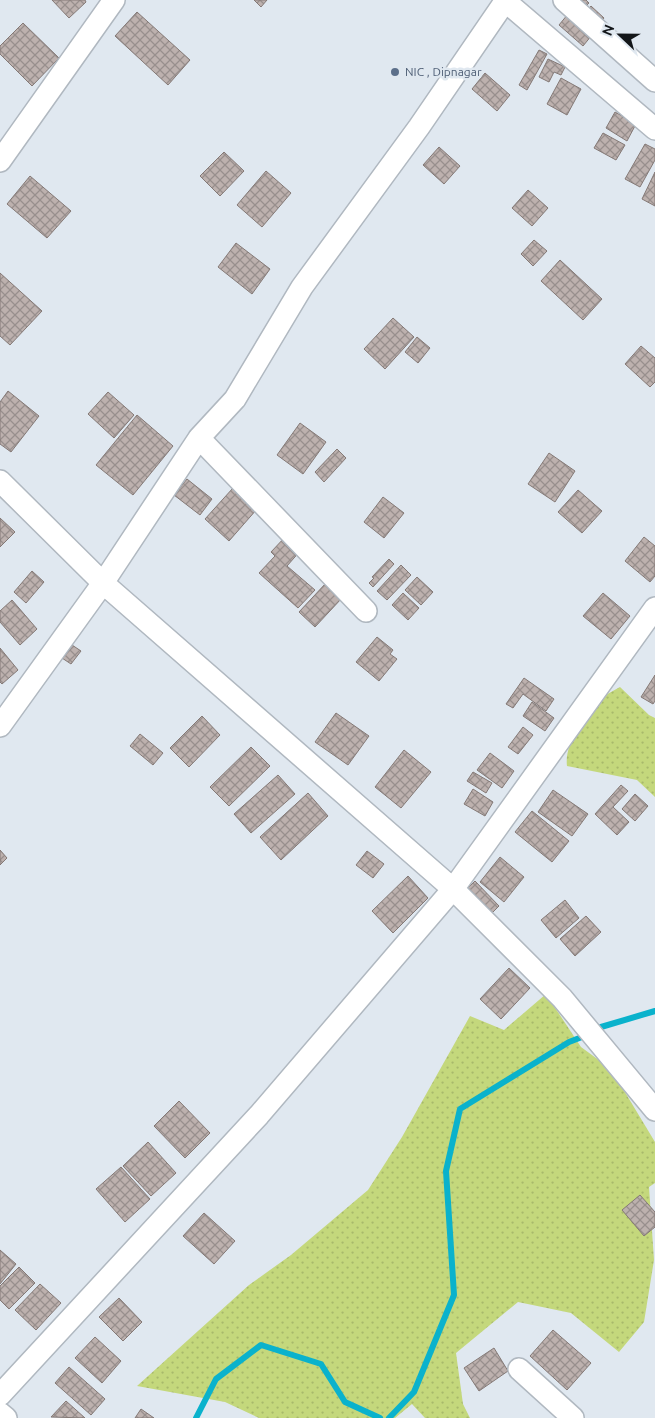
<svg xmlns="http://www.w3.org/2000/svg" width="655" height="1418" font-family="Ubuntu,sans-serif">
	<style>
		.grass { fill: url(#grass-dots) }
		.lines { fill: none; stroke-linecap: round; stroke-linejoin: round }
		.stream { stroke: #0ab2cc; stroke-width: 6 }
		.building { fill: url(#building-cross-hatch); stroke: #847976 }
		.minor-casing { stroke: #b0b8c0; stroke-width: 24 }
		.minor { stroke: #fff; stroke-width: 21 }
		.service-dot { fill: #5c6f8a; stroke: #e0e8f0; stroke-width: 2 }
		.labels { text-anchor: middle; stroke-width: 5; stroke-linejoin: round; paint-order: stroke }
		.service-label { font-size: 12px; fill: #4e5e75; stroke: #e0e8f0; text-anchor: start }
	</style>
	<defs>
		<pattern id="grass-dots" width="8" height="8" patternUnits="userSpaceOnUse" patternTransform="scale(1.25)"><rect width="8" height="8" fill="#c4d87c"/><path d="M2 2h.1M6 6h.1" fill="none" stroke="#a8b96b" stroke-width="1.8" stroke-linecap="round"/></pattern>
		<pattern id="building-cross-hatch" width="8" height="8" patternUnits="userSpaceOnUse" patternTransform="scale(1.25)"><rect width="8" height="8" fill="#bdb1ae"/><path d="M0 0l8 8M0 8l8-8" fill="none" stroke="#988f8d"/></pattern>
	</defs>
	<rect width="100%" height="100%" fill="#e0e8f0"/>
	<path class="grass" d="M620,687L649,715L655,718V797L637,780L567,766C564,744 586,711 603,697C608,693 615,690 620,687Z
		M546,994L581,1047L611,1069L655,1142V1183L649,1187L654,1260L644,1322L619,1352L571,1313L518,1302L456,1353L463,1404L470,1418H425L412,1404L395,1418H259L225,1402L137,1386L249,1285L291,1255L368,1190L402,1137L470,1016L504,1030Z"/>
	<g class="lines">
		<path class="stream" d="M601,1027L655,1011
			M196,1418L216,1379L261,1345L321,1364L345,1402L380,1418
			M389,1418L414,1392L454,1295L446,1171L460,1109L569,1042L582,1037"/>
	</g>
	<path class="building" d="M52,0H85L86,2L69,18Z
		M254,0H267L261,7Z
		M581,0H586L589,3L581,11L575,6Z
		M591,6L604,18L598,25L585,13Z
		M137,12L190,60L168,85L115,36Z
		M568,14L592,35L583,46L559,25Z
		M23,23L59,58L32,86L0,54V46Z
		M539,50L547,54L527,90L519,85Z
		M548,59L565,67L561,75L554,72L549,82L539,77Z
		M485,73L510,95L497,111L472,89Z
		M561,78L581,89L567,115L547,104Z
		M615,112L636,124L627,141L606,128Z
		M603,133L625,145L616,160L594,148Z
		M645,144L655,149V160L640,187L625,179Z
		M439,147L460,166L444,184L423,165Z
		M224,152L244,171L220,196L200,176Z
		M266,171L291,193L262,227L237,205Z
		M655,172V206L642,199Z
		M30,176L71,211L47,238L7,204Z
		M528,190L548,208L532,226L512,208Z
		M534,240L547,251L533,266L521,254Z
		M236,243L270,269L252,294L218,267Z
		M560,260L602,299L583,320L541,281Z
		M0,273L42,311L10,345L0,336Z
		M393,318L414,337L385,369L364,349Z
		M417,337L430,348L418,363L405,352Z
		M641,346L655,358V382L650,387L625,364Z
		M8,391L39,416L11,452L0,444V402Z
		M108,392L134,415L114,438L88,414Z
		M137,415L173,446L133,495L96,465Z
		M300,423L326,442L303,474L277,455Z
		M337,449L346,458L324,482L315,472Z
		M549,453L575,471L555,502L528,484Z
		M187,479L212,499L200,515L174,495Z
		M233,488L257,509L229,541L205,519Z
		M578,490L602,511L582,533L558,512Z
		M383,497L404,513L384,538L364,522Z
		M0,518L15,532L0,547Z
		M286,536L301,550L287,566L315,590L298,608L259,573L275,556L271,552Z
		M644,537L655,546V576L650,582L625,561Z
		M389,559L394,564L373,587L369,583L374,578L372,577Z
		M401,565L411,575L387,600L377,591Z
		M32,571L44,582L26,603L14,592Z
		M417,577L433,592L421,605L405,590Z
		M326,583L342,598L315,627L299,612Z
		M403,593L419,608L408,620L392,605Z
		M603,593L630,616L611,639L583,616Z
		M12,600L37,629L20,645L0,622V611Z
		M377,637L393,650L390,654L397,659L379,681L356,662Z
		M69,643L81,651L71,664L59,656Z
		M0,648L18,670L2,684L0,682Z
		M655,675V701L653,704L641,697Z
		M524,678L554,699L546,711L523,694L513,708L506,704Z
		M532,702L554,718L545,731L523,716Z
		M336,713L369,736L348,765L315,742Z
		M202,716L220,735L189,767L170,748Z
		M523,727L533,735L518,754L508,747Z
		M140,734L163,753L153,765L130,746Z
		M251,747L270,766L229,806L210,787Z
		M404,750L431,772L401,808L375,787Z
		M490,753L514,771L502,788L477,770Z
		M473,772L492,783L486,793L467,781Z
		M278,775L295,794L251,833L234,814Z
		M621,785L628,791L613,807L629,822L617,835L595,814Z
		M473,789L493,802L485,816L464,804Z
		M553,790L588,814L572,836L538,812Z
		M308,793L328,816L281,860L260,837Z
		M635,794L648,806L635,821L622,809Z
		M532,811L569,841L552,862L515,832Z
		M0,850L7,858L0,865Z
		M367,851L384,864L373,878L356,865Z
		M500,857L524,877L504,902L480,882Z
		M408,876L428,898L393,933L372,911Z
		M475,881L499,906L489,916L465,891Z
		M565,900L579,918L556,938L541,920Z
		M586,916L601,932L575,956L560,939Z
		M509,968L530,988L501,1019L480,999Z
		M179,1101L210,1133L185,1158L154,1126Z
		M148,1142L176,1173L151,1196L123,1166Z
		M121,1167L150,1199L125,1222L96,1189Z
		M640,1195L655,1212V1227L644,1236L622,1210Z
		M204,1213L235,1241L214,1264L183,1236Z
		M0,1250L16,1264L0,1284Z
		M19,1267L35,1283L9,1309L0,1300V1286Z
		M40,1284L61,1303L36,1330L15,1310Z
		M119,1298L142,1322L123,1341L99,1317Z
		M553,1330L591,1363L567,1390L530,1356Z
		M95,1337L121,1361L102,1383L75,1358Z
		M494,1348L508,1371L479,1391L464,1368Z
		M69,1367L105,1399L91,1415L55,1383Z
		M66,1401L85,1418L51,1417Z
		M141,1409L154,1418H135Z"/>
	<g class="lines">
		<defs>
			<path id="minor" d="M504,0L655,129
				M564,0L655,81
				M0,161L114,0
				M199,438L366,611
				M0,481L103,583L453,889L562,998L655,1110
				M0,726L103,583L199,438L235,399L302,287L419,127L506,0
				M519,1369L573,1418
				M0,1395L259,1115L453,889L655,608
				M0,1413L6,1418"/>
		</defs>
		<use href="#minor" class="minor-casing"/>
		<use href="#minor" class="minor"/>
	</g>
	<circle class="service-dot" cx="395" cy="72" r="5"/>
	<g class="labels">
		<g class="service-label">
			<text x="405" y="76">NIC , Dipnagar</text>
		</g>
	</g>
	<g transform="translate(620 35) rotate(292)" stroke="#e0e8f0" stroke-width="4" paint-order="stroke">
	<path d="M0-4L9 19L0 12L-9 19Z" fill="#131619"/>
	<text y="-8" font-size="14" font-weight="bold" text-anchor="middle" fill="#131619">N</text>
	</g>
</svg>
